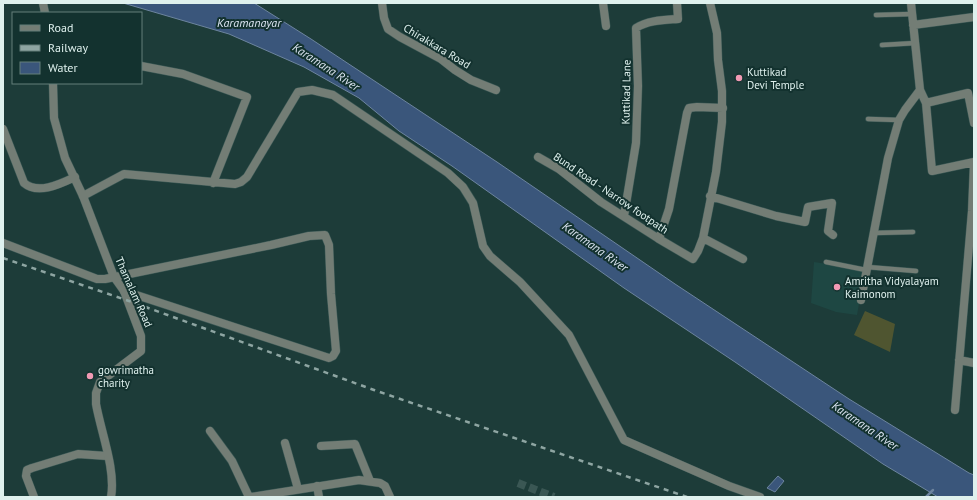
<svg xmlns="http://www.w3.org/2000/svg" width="977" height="500" font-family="'PT Sans',sans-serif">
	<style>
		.built { fill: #1e4743 }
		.green { fill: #4f5530 }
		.water { fill: #3a567b; stroke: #6c849e }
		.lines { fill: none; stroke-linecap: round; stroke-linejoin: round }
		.stream { stroke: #6c849e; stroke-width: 2.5 }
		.minor-tunnel { stroke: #3a5754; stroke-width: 8; stroke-dasharray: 8 4; stroke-linecap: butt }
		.service-casing { stroke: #3c5956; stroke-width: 5.5 }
		.minor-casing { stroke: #3c5956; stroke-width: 9 }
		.tertiary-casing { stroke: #3c5956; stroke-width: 9 }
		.service { stroke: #737d75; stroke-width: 4.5 }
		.minor { stroke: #737d75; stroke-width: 8 }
		.tertiary { stroke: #737d75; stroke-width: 8 }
		.rail { stroke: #8ea5a2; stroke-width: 2.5; stroke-dasharray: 5 5; stroke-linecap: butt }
		.poi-dot { fill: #f19ab4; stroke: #13322f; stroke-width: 1.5 }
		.labels { text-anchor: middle; stroke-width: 4; stroke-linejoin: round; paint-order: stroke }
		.street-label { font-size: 11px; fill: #dff1ee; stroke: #13322f }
		.poi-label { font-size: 11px; fill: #dff1ee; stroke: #13322f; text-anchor: start }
		.water-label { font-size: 12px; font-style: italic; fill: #dce5f2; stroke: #13322f }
	</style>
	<rect width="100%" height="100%" fill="#1d3c39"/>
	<path class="built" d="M814,262L865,270L857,315L836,312L811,303Z"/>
	<path class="green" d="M865,311L895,324L890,352L854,335Z"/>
	<path class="water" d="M123,3H254L311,39L497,162L675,284L849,399L969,473L974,475V497H938L883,464L735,362L624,288L452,166L399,131L359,98L304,67L229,34Z
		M778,476L784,481L775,492L767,488Z"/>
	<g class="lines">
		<path class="stream" d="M926,497L933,490"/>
		<path class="minor-tunnel" d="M518,483L554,497"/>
		<defs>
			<path id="service" d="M876,15L913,14
				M882,45L916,43
				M868,119L899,120
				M873,233L913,232
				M826,262L866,270
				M867,267L916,271"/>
			<path id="minor" d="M382,3L384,18L388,29L400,37L441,59L455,70L471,80L496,90
				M603,3L606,26
				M911,3L920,90L926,103L932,171L974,162
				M913,25L974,17
				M141,66L183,74L247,97L213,183
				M926,103L968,93L974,123
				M3,129L24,183C38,195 60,184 75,177
				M538,157L559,169L601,202L659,239L693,259L698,251L703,238L716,172L722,122V91L718,60L717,33L710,3
				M83,196L124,174L235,184L241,182L247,177L298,92L312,90L333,95L448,173L463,187L473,203L483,246L490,256L520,282L569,335L624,440L729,486L760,497
				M710,196L776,216L805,222L808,207L832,203L828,231L833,235
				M624,216L636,143L638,86L636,28C648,20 665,20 678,19L677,3
				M703,238L743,259
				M659,239L669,209L687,113L689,108L697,107L723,108
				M3,243L97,279H105L271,245L309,236L325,235L329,245L331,294L336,351L333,356L329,358L124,291
				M861,300L888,158L899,120L905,110L920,90
				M959,360L974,363
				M955,410L972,211L974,163
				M210,431L232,461L249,497
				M285,443L298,489
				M321,446L355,444L370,481
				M317,486L319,497
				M34,497L26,476L27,470L32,468L78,454L107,456
				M251,497L359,480L380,483L385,486L390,497"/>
			<path id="tertiary" d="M43,3L45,13
				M53,83L54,118L65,158L83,196L114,277L124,291L141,336V351L100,382L96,393V404C101,432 116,470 111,497"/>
		</defs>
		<use href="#service" class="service-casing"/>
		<use href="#minor" class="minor-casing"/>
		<use href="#tertiary" class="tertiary-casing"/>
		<use href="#service" class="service"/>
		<use href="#minor" class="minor"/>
		<use href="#tertiary" class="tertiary"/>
		<path class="rail" d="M3,258L129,301L374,390L687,497"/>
	</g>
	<g class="poi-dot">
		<circle cx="739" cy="78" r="4"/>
		<circle cx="837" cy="287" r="4"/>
		<circle cx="90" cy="376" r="4"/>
	</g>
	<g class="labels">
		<g class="street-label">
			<text transform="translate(437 46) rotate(31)" y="4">Chirakkara Road</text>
			<text transform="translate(626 92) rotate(-89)" y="4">Kuttikad Lane</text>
			<text transform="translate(611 193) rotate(34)" y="4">Bund Road - Narrow footpath</text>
			<text transform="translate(134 292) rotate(66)" y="4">Thamalam Road</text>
		</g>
		<g class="poi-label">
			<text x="747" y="76">Kuttikad<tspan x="747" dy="13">Devi Temple</tspan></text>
			<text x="845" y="285">Amritha Vidyalayam<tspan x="845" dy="13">Kaimonom</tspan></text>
			<text x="98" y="374">gowrimatha<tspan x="98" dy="13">charity</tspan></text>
		</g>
		<g class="water-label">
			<text x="249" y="27">Karamanayar</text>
			<text transform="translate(326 67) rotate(33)" y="4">Karamana River</text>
			<text transform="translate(595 247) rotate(35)" y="4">Karamana River</text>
			<text transform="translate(865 426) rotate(34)" y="4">Karamana River</text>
		</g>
	</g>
	<rect width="977" height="500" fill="none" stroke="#dff1ee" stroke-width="8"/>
	<rect x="12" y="12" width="130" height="72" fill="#13322f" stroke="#657e7b"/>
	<rect x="20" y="25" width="20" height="6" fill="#737d75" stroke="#657e7b"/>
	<text x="48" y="32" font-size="12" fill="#dff1ee">Road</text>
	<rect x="20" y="45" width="20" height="6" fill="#8ea5a2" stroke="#657e7b"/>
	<text x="48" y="52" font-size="12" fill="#dff1ee">Railway</text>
	<rect x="20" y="62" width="20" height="12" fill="#3a567b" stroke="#657e7b"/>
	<text x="48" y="72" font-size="12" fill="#dff1ee">Water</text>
</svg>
